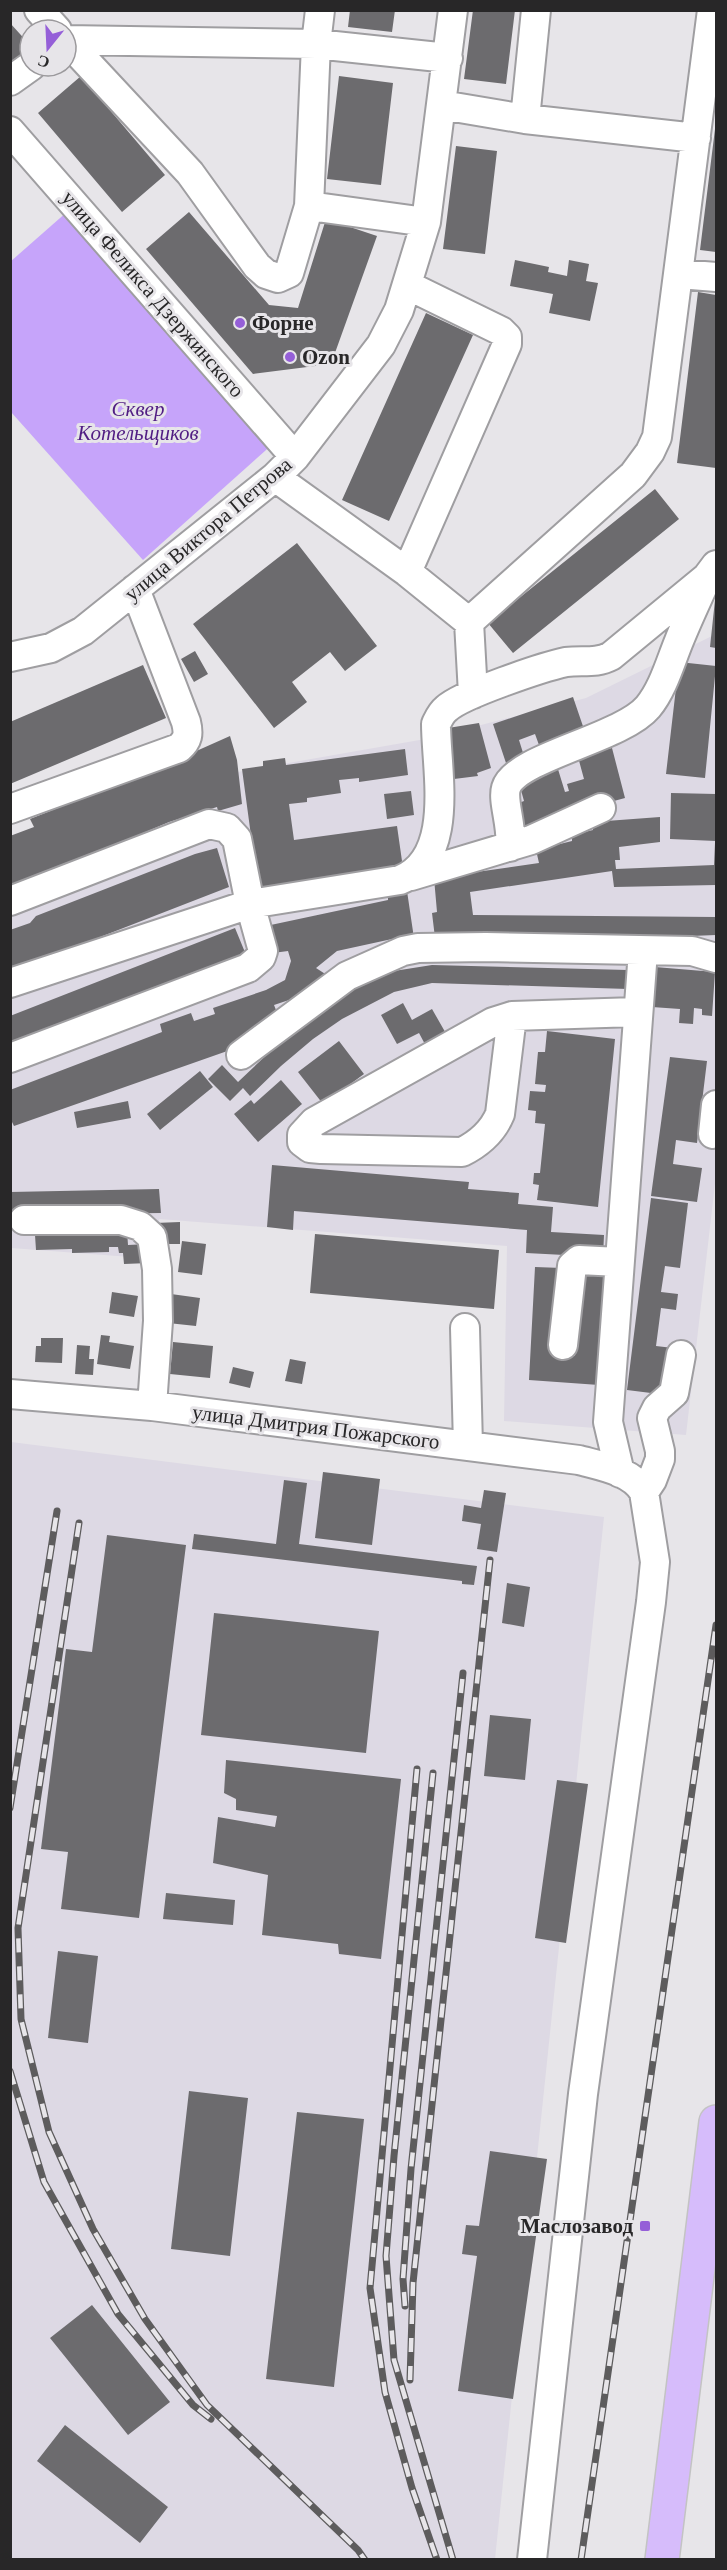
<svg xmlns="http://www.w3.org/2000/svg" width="727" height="2570" font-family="Georgia,serif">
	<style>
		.built { fill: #ddd9e4 }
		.green { fill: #c6a4fa }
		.building { fill: #6c6b6e }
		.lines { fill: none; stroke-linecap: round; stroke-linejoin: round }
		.minor-casing { stroke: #9f9ea1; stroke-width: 32 }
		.major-casing { stroke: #c3c3c3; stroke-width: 36 }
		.minor { stroke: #fff; stroke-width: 28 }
		.major { stroke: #d6bcfb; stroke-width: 33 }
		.rail-casing { stroke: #5d5c5d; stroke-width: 7 }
		.rail { stroke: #e7e5e9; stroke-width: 4.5; stroke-dasharray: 14; stroke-linecap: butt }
		.poi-dot { fill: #955fd8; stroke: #e7e5e9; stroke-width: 2 }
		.labels { text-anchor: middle; stroke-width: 6; stroke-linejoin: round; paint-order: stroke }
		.street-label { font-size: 21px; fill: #282728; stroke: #e7e5e9 }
		.poi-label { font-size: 21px; font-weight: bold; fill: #282728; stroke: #e7e5e9; text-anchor: start }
		.park-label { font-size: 21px; font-style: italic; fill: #511d83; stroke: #e7e5e9 }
	</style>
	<rect width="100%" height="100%" fill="#e7e5e9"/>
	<path class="built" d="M716,634V1175L686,1435L504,1421L507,1246L159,1219L157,1259L11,1248L10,854L174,783L431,738L586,698Z
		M11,1442L604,1517L495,2559L11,2560Z"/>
	<path class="green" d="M68,211L275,442L143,560L11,412L10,262Z"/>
	<path class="building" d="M350,10H395L392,32L348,27Z
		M473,10H515L506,84L464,79Z
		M10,23L30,45V53L10,70Z
		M81,76L165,175L122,212L38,113Z
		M339,76L393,83L381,185L327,179Z
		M715,129H716V252L700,250Z
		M456,146L497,151L485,254L443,249Z
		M189,212L269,305L298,308L326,219L377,236L331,364L253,374L146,249Z
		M515,260L549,267L548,272L567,276L569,260L589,264L586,281L598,283L590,321L549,313L553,294L510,286Z
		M698,292L716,295V468L677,463Z
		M426,313L473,335L389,521L342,500Z
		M655,489L679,519L513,653L488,623Z
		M297,543L377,646L345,671L330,652L292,682L307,702L274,728L193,624Z
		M715,600H716V648L710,647Z
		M195,651L208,674L194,682L181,659Z
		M679,662L716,666L705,778L666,774Z
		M143,665L166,718L10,784V722Z
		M573,697L587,738L543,756L535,734L519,740L524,756L506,763L493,724Z
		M479,723L491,768L477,773L478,776L454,779L448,728Z
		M230,736L237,760L242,804L218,811L217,807L169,822L10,890V836L34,827L30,819L156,769Z
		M612,748L625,798L588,808L523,832L516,804L524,801L519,783L547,775L545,770L557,766L565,792L569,791L567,784L584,779L578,757Z
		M405,749L408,775L359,782V778L339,780L341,793L307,798V802L289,804L294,840L397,826L404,875L259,895L242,769L263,766V761L285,758L286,765Z
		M411,791L414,815L387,819L384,794Z
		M671,793L716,794V841L670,839Z
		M660,817V842L619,847L620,860H615L616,869L714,865L715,843H716V885L614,887L612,871L470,892L473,915L716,917V935L436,946L432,913L437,912L434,878L539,863L536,850L572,841V835L593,830V822Z
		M217,848L229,887L10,972V930L30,923L36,916L195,854Z
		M407,891L415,945L395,949L392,939L337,951L316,968L333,979L298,997L274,1005L278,1015L233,1049L14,1126L10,1118V1090L162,1032L160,1024L191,1013L194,1021L215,1014L213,1008L266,990L285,980L291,961L288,951L273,953L266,926L388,900V894Z
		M235,928L249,962L10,1055V1016Z
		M432,965L628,970V989L432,983L394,992L342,1019L313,1039L281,1066L250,1096L243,1088L230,1101L208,1079L222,1065L238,1082L296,1027L343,994L394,971Z
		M655,967L715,972L712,1016L702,1015V1009L694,1008L693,1024L679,1023L680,1009L652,1007Z
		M403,1003L412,1020L432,1009L448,1037L427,1048L419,1033L397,1044L381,1015Z
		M547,1031L615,1039L598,1207L537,1200L539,1185L533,1184L534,1173H540L545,1124L535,1123L536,1111L528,1110L530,1091L545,1092L546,1085L535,1084L538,1052H545Z
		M339,1041L364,1074L323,1104L298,1072Z
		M670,1057L707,1061L697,1143L676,1140L673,1164L702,1168L697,1202L651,1196Z
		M200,1071L213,1087L160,1130L147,1114Z
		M281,1080L302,1104L258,1142L234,1114L251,1100L254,1104Z
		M128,1101L131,1118L77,1128L74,1112Z
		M272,1165L469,1182L468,1189L519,1193L518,1204L553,1207L551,1232L604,1235L603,1257L526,1253L527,1230L294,1211L293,1230L267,1227Z
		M159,1189L161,1213L10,1215V1192Z
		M651,1198L688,1203L680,1268L665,1266L661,1292L678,1294L676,1310L661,1308L656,1346L673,1348L667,1395L627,1390Z
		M180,1222V1244H155V1223Z
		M127,1231L128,1245L148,1244L149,1263L124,1264L123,1253H119L118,1247H109V1252L72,1253V1249L36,1250L35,1235Z
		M315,1234L499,1250L494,1309L310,1293Z
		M182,1241L206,1244L202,1275L178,1272Z
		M535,1267L562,1268L556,1355L575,1356L580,1269L606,1271L599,1385L529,1380Z
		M112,1292L138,1296L134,1317L109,1313Z
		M171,1294L200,1298L196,1326L168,1323Z
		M101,1335L110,1336L109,1342L134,1346L130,1369L97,1364Z
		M41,1338H63L62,1363L35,1362L36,1346H41Z
		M173,1342L213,1346L210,1378L170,1374Z
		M77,1345L90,1346L89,1359H94L93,1375L75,1374Z
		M290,1359L306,1362L302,1384L285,1381Z
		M233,1367L254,1372L250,1388L229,1383Z
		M323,1472L380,1479L372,1545L315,1538Z
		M284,1480L307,1483L299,1544L477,1566L474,1585L462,1584V1581L192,1549L194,1534L276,1544Z
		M484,1490L506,1493L497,1552L477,1549L481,1524L462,1521L464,1505L481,1508Z
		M107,1535L186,1545L139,1918L61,1909L68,1852L41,1849L66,1649L92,1652Z
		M507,1583L530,1587L524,1627L502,1623Z
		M214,1613L379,1631L366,1753L201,1735Z
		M490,1715L531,1719L525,1780L484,1776Z
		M226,1760L401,1779L381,1959L339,1954L338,1944L262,1935L268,1875L213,1863L218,1817L275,1827L277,1816L236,1810V1799L224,1793Z
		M557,1780L588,1784L566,1943L535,1938Z
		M166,1893L235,1900L233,1925L163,1919Z
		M58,1951L98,1956L88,2043L48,2038Z
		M189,2091L248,2098L230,2256L171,2249Z
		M297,2112L364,2119L334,2387L266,2379Z
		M490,2151L547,2159L513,2399L458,2391L477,2256L462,2254L466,2225L479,2226Z
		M92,2305L170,2402L128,2435L50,2338Z
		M65,2425L168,2507L140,2543L37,2461Z"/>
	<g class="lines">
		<defs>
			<path id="minor" d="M39,10L57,30
				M320,10L316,44L448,58
				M66,40L190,173L257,266L266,274L278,278L289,273L309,206L426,222
				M66,40L316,44L309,206
				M10,81L31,66
				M442,105L525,119L536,10
				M525,119L696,138
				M10,131L295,457
				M679,274L716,277
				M275,477L407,572L469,622
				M407,572L507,344V337L501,331L407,285
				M10,657L51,648L83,631L275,477L295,457L381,345L399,310L426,222L453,10
				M473,694L469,622L633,475L650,452L657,437L712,10
				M10,809L179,748C188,740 189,734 186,722L135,589
				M510,847C513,828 502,801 506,788C515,757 621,739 648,707C663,689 670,663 679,641C687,621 696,602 705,582
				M411,876L531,840L601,808
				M10,901L209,824L227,828L237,839L250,904L10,983
				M512,1016L493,1022L314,1122L302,1135V1142L310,1148L321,1149L462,1152C478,1144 493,1131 500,1114L512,1016L636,1012
				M241,1055L347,976L403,951L418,948L486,947L692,951L716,958
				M10,1058L248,968L261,957L263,951L250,904L400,880C456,858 436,770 436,724C439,718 441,713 446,709C462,694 543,667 566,662C583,660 596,664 611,656L707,577L716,565
				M713,1134L716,1105
				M24,1220H121L140,1226L152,1237L157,1269L158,1321L152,1406
				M465,1328L468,1446
				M563,1345L572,1266L579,1260L619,1262
				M10,1394L152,1406L579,1460C601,1466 632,1471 644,1492L655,1562L651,1602L583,2094L532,2560
				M620,1473L608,1422L643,951
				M644,1492L652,1480L660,1459V1451L652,1418L657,1408L674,1393L681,1355"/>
			<path id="major" d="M662,2560L716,2122"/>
		</defs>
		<use href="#minor" class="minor-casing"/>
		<use href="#major" class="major-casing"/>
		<use href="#minor" class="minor"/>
		<use href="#major" class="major"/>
		<defs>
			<path id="rail" d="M79,1523L18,1928L21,2019L49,2132L93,2229L145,2319L207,2405L358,2550L365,2560
				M417,1769L370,2288L385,2392L412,2488L437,2560
				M433,1773L394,2156L386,2256L394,2360L453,2560
				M10,1808L57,1511
				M10,2071L44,2182L118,2314L193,2405L211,2419
				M405,2306L403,2279L411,2169L463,1673
				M410,2380L413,2283L490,1560
				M581,2560L716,1625"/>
		</defs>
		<use href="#rail" class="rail-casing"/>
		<use href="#rail" class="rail"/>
	</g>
	<g class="poi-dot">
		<circle cx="240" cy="323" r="6"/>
		<circle cx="290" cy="357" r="6"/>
		<rect x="639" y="2220" width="12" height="12" rx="3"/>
	</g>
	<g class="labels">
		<g class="street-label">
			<text transform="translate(153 294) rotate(49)" y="7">улица Феликса Дзержинского</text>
			<text transform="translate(208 529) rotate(-40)" y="7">улица Виктора Петрова</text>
			<text transform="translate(316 1427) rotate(7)" y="7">улица Дмитрия Пожарского</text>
		</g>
		<g class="poi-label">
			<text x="252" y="330">Форне</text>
			<text x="302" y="364">Ozon</text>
			<text x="633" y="2233" text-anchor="end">Маслозавод</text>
		</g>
		<g class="park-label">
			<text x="138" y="416">Сквер<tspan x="138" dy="24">Котельщиков</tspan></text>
		</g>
	</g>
	<rect width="727" height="2570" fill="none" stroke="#282728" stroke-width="24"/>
	<g transform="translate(48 48) rotate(198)"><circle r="28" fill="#e7e5e9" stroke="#9b999c" stroke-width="1.5"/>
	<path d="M0-4.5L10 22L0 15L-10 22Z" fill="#955fd8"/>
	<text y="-9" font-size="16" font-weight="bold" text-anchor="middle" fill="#282728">С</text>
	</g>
</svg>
